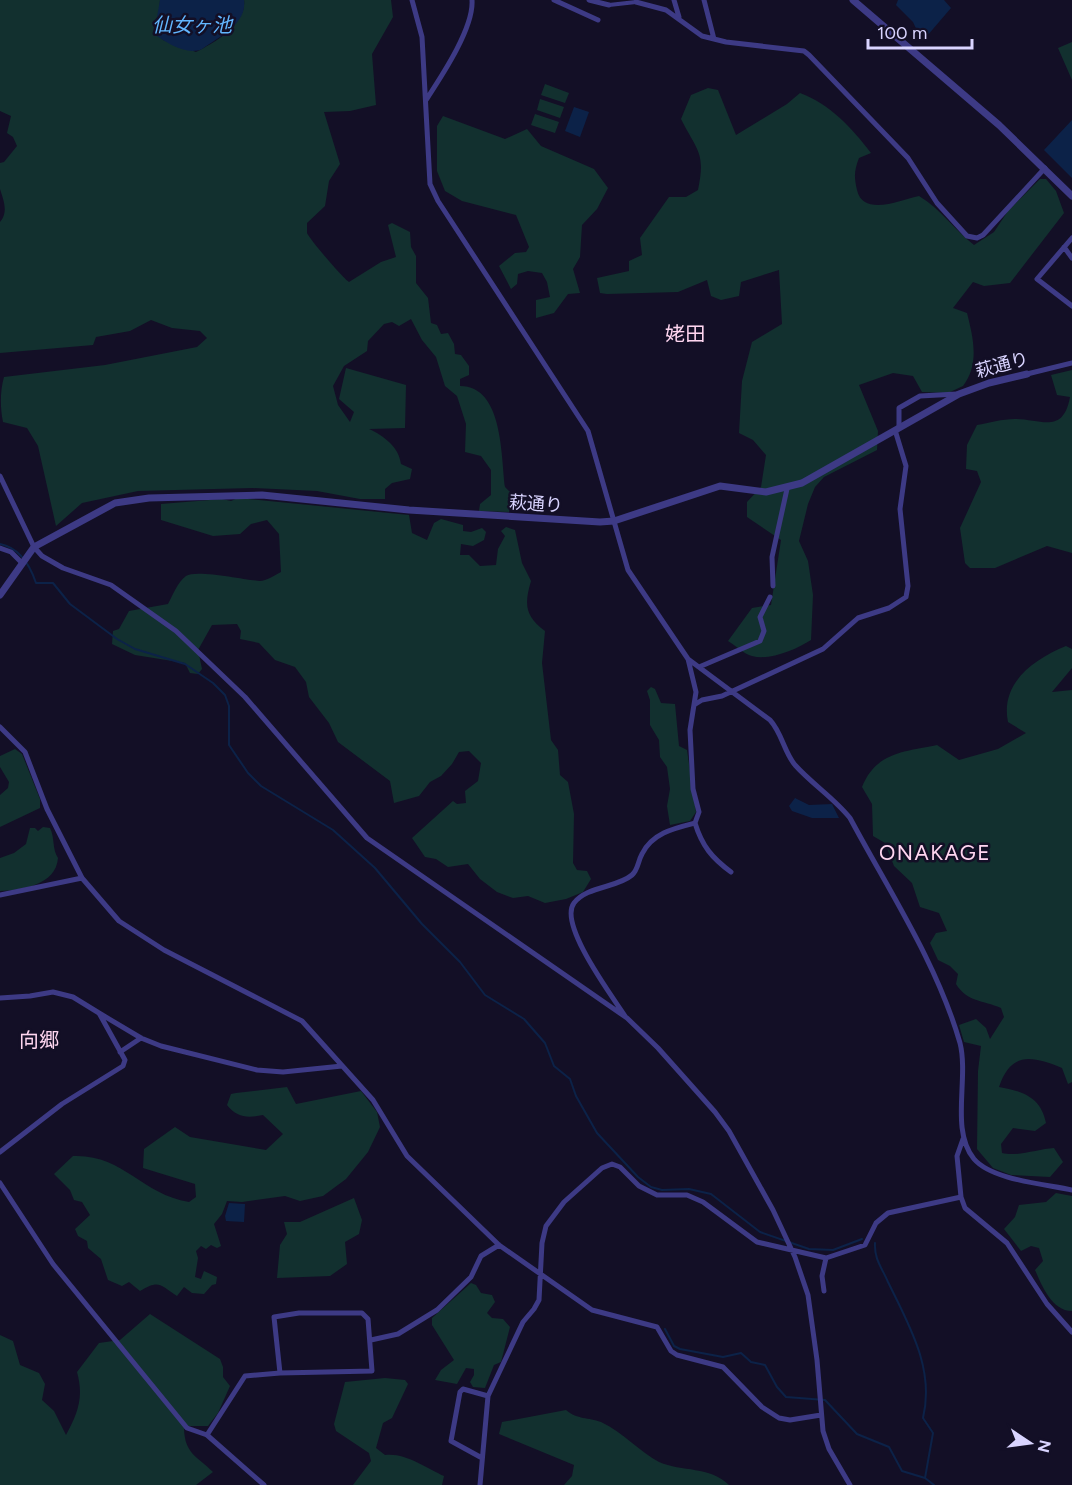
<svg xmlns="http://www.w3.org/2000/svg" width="1072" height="1485" font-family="Figtree,'Noto Sans JP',sans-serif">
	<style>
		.green { fill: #12302f }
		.water { fill: #0c2248 }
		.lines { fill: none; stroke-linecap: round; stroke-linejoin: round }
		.stream { stroke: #0c2248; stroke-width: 2 }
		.pedestrian { stroke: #3d3a85; stroke-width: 4 }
		.minor { stroke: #3d3a85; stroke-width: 5 }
		.tertiary { stroke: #3d3a85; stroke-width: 7 }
		.labels { text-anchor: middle; stroke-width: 5; stroke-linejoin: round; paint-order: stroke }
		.street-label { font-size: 18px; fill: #d9d4ff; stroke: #130f26 }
		.water-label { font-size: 20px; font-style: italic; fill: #62b6ff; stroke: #130f26 }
		.neighbourhood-label { font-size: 20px; fill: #ffd6f0; stroke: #130f26 }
		.quarter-label { font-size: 21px; letter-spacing: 1.5px; fill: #ffd6f0; stroke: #130f26 }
	</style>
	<rect width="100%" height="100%" fill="#130f26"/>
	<path class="green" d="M0,0H160L159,16L154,26L163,40L196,52C215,43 247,23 244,0H391L393,17L372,54L376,105L350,111L324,112L340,164L329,181L325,206L307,223C307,224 307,232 307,233C311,241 342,277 349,282L381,262L396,257L388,225L392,223L410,232L411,247L416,256V283L428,298L431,323L437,325L441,334L448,333L454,344L455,354L461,355L469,366V375L460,379V386C503,386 501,455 505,487L512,494L509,512L479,511L480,504L491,495V470L481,456L465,452L466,424L457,396L445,386L436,357L422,340L411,319L399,326L392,322L384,324L368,341L367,351L344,366L333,386L338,405L350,422L354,412L339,399L346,368L406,385L405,428L369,429C384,436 399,447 401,464L412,469L410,479L392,483L385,489V499H360L317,491L252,488L138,491L82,503L56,526L38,446L27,428L3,422C0,407 0,391 4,377L105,365L197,347L207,338L200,331L172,328L151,320L130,331L96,337L93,345L0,353V222C9,212 3,199 0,189C0,182 0,170 0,163L4,162L17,146L13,137L7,133L11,116L0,111Z
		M1072,42V80L1058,48Z
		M545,84L569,93L565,103L541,95Z
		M708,88L718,90L736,135L787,104L800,93C830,104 852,128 871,153L859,158C854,171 854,177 857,190C863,217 901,200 919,196C941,209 954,230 974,245L994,232L1008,211L1040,179H1046L1056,191L1064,213L1010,283L984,286L973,282L953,308L967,313C973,337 980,364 963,386L948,393L922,392L913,376L893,373L859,385L878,431L877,450L824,477L815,487L808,504L799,541L808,561L813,595L811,640C797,649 770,661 752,656C744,654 735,645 728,641L752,608L771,605L781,540L747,517V502L761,487L766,455L753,440L739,433L742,381L752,342L782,324L779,270L741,282L739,296L721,300L711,296L707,280L678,292L607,294L600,293L597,278L629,271V261L642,255L640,238L669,197H686L698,190C706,152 697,151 681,119L691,95Z
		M540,99L564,107L560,118L537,110Z
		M535,114L559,122L555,133L531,125Z
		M443,116L505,139L527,129L541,146L594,169L608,188L597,209L582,225L580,257L573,269L580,293L568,294L554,313L536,318V300L550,297L547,282L542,273L528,271L518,274L517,284L511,289L499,266L515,253L526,252L529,247L516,215L462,201L445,191L437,171V126Z
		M1072,370V553L1047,546L995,568H970L965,563L960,528L981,482L977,471L966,469L967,445L977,425C989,423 1002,419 1015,419C1041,419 1063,435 1070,397L1057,395L1051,375Z
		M238,498L409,515L412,533L427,540L434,523L441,519L463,525V531L471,532L482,528L486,532L484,540L473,546L461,544L460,555H469L480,566L496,565L498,549L505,536L501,531L506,527L515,530L522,563L531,581C524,605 525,616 545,631L542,663L551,740L558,750L560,775L568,782L574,814L573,863L577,870L587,871L591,879L583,892L566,899L545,903L528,896L513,898L497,892L480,879L468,864L448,867L436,859L425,857L412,838L453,801L457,804L466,803L465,791L478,781L481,763L469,751L459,752L452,764L441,776L430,782L419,796L394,803L390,781L338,742L329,723L309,697L306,682L295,667L275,660L259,643L240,639L241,631L237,624L212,625L198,650L202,669L198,674L190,673L185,663L135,655L112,644L113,631L119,629L129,611L168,604C173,595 177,583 186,576C196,569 245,580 260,581C266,581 275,575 281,572L279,534L267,520L251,524L240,534L213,536L161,520V504L222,499L231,501Z
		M1066,646L1072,649V668L1052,692L1072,690V1082L1068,1084L1062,1068C1032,1056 1011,1051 999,1087C1022,1091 1041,1097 1046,1123L1035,1131L1013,1128L1001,1144L1002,1153C1017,1157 1038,1149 1054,1148L1063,1162L1050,1177L1011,1175L993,1168L977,1149L978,1071L981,1046L964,1042L959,1025L976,1019L986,1028L990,1039L1004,1017L1001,1008C983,1000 967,1002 956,984L958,974L950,966L938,960L930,943L936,933L947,931L939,913L920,907L912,883L894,866L885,843L873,836L872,804L862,787C876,752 904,752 937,745L959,760L998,749L1026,733L1008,722C1000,683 1034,659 1066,646Z
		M651,687L655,689L661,703L675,704L679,746L687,750L696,812L690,821L670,825L667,806L670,789L667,767L660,757L659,740L650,725V700L647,691Z
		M15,749L22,754L40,799V808L0,827V795L8,788L9,782L0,767V756Z
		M43,827L50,828C55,838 52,849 58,858C56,885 22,890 0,891V858L14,853L26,844L30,828H35L38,831Z
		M287,1087L296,1104L361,1091L377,1112L380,1127L368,1152L346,1179L323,1196L300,1201L285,1196L242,1202L227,1201L222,1214L214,1224L221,1246L217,1248L211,1245L206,1249L201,1246L196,1251L198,1258L195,1277L201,1279L204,1271L217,1277L216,1284L212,1285L204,1294L192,1293L184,1287L177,1296C159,1284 159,1280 140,1291L129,1282L122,1286L108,1280L101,1259L88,1248L87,1241L78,1236L75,1229L90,1215L82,1202L74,1200L70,1190L54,1174L73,1156C123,1154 141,1194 189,1202L196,1197L195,1184L143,1168L144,1149L175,1127L190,1137L266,1150L283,1134L263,1115C248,1118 237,1118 227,1105L231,1094L236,1093Z
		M1056,1193L1072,1196V1311C1052,1311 1042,1286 1035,1270L1043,1261L1039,1248L1031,1246L1021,1251L1004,1229L1015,1217L1019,1205L1046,1202Z
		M354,1198L362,1220L359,1234L345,1242L347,1264L330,1276L277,1278L280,1245L287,1234L284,1222H300Z
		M471,1283L476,1285L481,1293L492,1295L495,1302L487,1313L492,1318L503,1319L510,1327L501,1362L494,1365L485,1388L473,1387L470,1382L474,1375V1369L466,1368L457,1384L435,1380L441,1370L454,1360L432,1325V1318Z
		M150,1314L220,1359L223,1367V1377L230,1386L218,1413L208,1426H188L184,1429C185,1454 197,1456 213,1472L196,1485H0V1335L13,1341L20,1365L39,1373L45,1384L42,1400L54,1411L66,1435C78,1413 84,1397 77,1372L99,1343L120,1340Z
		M385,1378L405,1380L408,1384L392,1418L383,1423L376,1448L385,1455C404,1452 427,1468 444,1476L442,1485H353L371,1461L369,1453L336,1431L334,1424L345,1382Z
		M566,1410C578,1420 588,1417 601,1422C623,1432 641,1453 659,1462C682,1472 710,1466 729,1485H564L572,1476L574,1465L499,1434L502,1422Z"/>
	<path class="water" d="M160,0H244C247,24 220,36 202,49C187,56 167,43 154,34Z
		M898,0H944L951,8L927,36L920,37L913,22L896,5Z
		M574,107L589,112L580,137L565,131Z
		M1072,120V178L1044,150Z
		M795,798L809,805L832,804L839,818H812L792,811L789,806Z
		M229,1203L245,1204L244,1222L226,1221L225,1216Z"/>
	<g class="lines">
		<path class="stream" d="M0,544C20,548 30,565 36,583H53L70,604L117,639L135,649L185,664L213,683L225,695L229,706V745L248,773L261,786L333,830L375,868L422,924L460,962L485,995L524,1019L545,1043L554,1066L570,1079L576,1096L597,1133L638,1177L651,1187L662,1190L689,1189L711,1194L760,1232L809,1249L833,1250L862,1239
			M875,1243C874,1259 882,1268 888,1282C909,1325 935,1369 923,1418L933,1433L925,1478
			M665,1329L674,1346L680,1349L723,1357L741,1353L751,1362L765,1365L777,1387L786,1397L825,1400L857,1434L889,1447L902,1471L925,1478L934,1485"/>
		<path class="pedestrian" d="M609,5L636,2"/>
		<path class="minor" d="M412,0L422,37L430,184L438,201L588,431L628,570L688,659L770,720C782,733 784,752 795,765C812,784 834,798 850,818C889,891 937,963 960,1043C969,1079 950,1130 974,1159C992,1180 1044,1184 1072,1190
			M554,0L598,20
			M589,0L609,5
			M674,0L679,17
			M704,0L714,39
			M636,2L666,10L702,36L726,42L804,51L809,55L908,158L937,203L967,236L977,238L983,235L1045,168
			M426,100C441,77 474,28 472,0
			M1072,238L1037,279L1072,306
			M1064,247L1072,258
			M1027,374L1072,363
			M899,428V408L920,396L957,394
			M0,476L34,547L42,556L63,568L111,585L176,631L245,697L367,838L627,1018L658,1048L715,1112L729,1131L773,1210L795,1257L808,1295L817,1360L823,1431L829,1449L850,1485
			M0,548L11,552L22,563
			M773,586L772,557L787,489
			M699,667L760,641L764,631L760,617L770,597
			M694,705L702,700L722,696L823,649L858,618L889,608L906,597L908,586L900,509L906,466L895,430
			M0,727L25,752L47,809L82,878L119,921L164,950L302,1021L373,1100L407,1156L499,1245L592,1310L657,1327L671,1351L677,1355L723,1367L762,1407L779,1418L790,1420L821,1415
			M695,823C702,846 712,858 731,872
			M0,895L82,878
			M0,998L30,996L53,992L73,997L99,1013L125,1060L123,1066L62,1104L0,1152
			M99,1013L141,1038L161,1046L257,1070L283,1072L342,1066
			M625,1016C612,996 558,924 574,903C587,886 617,888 632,875C638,870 638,861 642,854C652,833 675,828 695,823L699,812L693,789L690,730L696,692L688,659
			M120,1052L141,1038
			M963,1139L957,1156L961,1197L965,1208L1007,1243L1047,1304L1072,1332
			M0,1183L53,1264L187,1428L207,1435L264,1485
			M824,1291L822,1276L826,1258
			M371,1340L398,1334L437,1310L471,1277L481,1256L499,1245
			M207,1435L245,1376L280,1373L372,1371L368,1319L362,1313H299L274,1317L280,1373
			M482,1458L451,1441L460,1392L463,1389L488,1396
			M480,1485L488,1396L523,1322L534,1309L539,1300L542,1243L546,1226L564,1202L602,1168L612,1164L620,1167L639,1186L657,1195H687L703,1202L757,1242L826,1258L865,1245L876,1223L888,1213L961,1197"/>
		<path class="tertiary" d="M853,0L999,125L1072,196
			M0,595L34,547L115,503L149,498L262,495L409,510L600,522L614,521L720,486L766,492L802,483L959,394L989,383L1027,374"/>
	</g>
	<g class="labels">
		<g class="street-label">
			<text transform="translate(1002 365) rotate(-15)" y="6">萩通り</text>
			<text transform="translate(536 504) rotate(4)" y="6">萩通り</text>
		</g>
		<g class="water-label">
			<text x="192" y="32">仙女ヶ池</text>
		</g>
		<g class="neighbourhood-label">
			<text x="685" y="341">姥田</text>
			<text x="39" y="1047">向郷</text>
		</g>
		<g class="quarter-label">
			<text x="935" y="860">ONAKAGE</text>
		</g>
	</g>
	<g transform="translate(1030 1443) rotate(103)" stroke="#130f26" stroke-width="4.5" paint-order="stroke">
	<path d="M0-4.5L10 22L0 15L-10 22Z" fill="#d9d4ff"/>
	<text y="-9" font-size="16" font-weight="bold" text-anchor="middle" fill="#d9d4ff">N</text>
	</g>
	<path d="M868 39v9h104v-9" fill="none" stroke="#d9d4ff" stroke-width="3"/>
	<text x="877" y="39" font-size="18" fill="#d9d4ff" stroke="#130f26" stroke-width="4.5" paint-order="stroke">100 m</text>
</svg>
